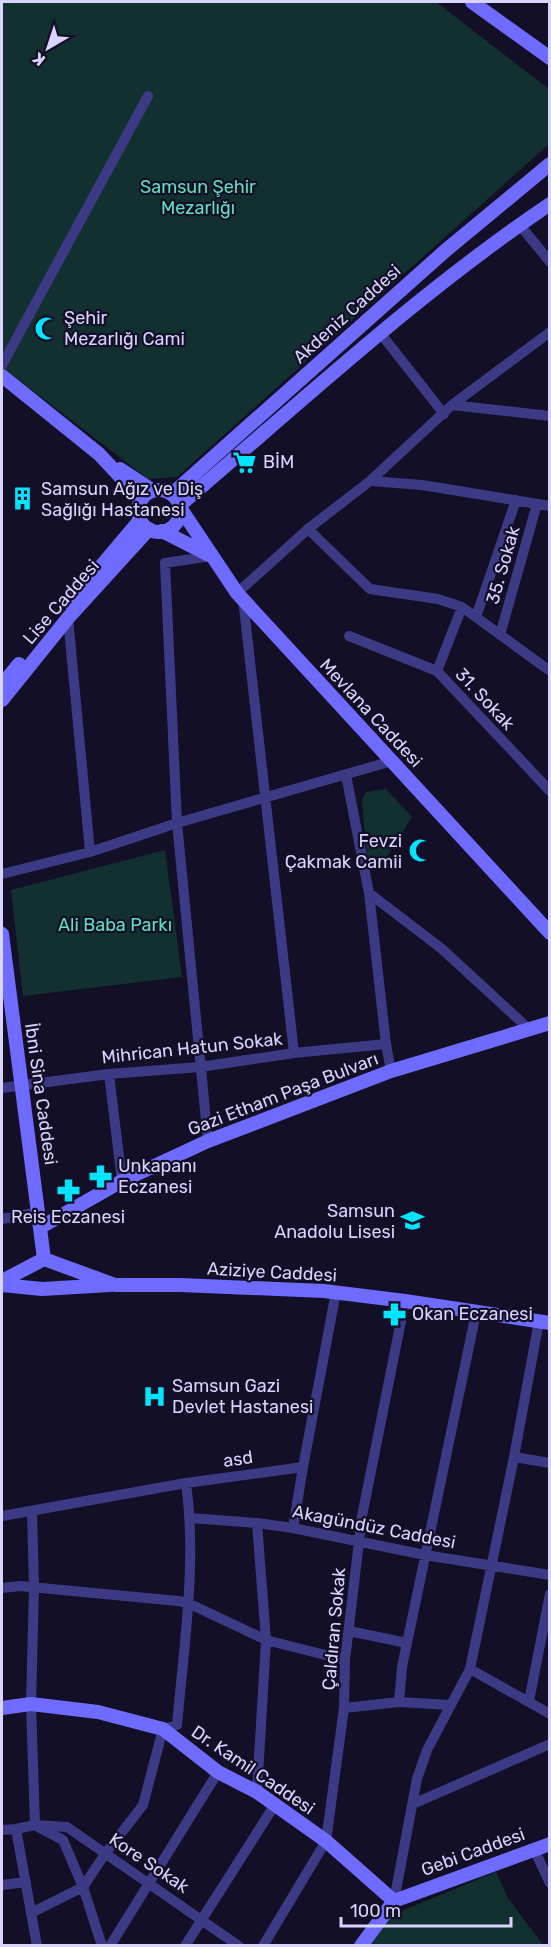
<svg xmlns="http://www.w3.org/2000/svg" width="551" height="1947" font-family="Rubik,sans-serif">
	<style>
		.green { fill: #12302f }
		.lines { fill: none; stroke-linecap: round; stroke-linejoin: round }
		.street { stroke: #3d3a85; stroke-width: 10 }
		.secondary { stroke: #6f6bff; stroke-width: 14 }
		.labels { text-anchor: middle; stroke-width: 4.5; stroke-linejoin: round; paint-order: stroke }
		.park-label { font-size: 18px; fill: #5fe0c0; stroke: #130f26 }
		.street-label { font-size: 18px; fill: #d9d4ff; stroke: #130f26 }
		.poi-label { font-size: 18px; fill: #d9d4ff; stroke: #130f26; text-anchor: start }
	</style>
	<rect width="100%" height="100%" fill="#130f26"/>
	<path class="green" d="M2,2H436L549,89V144L177,477L148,479L2,367Z
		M386,789L412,817L386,858L375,868L367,858L362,800L366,792Z
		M165,850L182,977L23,996L11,890Z
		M496,1872L508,1898L543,1945L368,1946L377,1930L394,1914Z"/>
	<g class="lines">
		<path class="street" d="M519,224L550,262
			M381,334L444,414
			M2,365L148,96
			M452,405L550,416
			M370,481L422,485L550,506
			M308,529L370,589L438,599L462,607L550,671
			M237,593L308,529L370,481L452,405L550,332
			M243,599L294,1053
			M476,617L516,500
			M68,618L90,852
			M500,635L537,504
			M349,636L437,671L550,791
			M437,671L462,607
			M346,775L369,893L386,1044L391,1071
			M2,874L90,852L177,823L392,761
			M369,893L442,949L529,1029
			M109,1074L122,1181
			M2,1088L109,1074L200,1067L294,1053L386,1044
			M208,1141L177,823L165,563L211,556
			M2,1219L39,1212
			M514,1457L550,1463
			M32,1512L34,1587L31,1704L35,1825L16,1829L37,1946
			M2,1516L186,1483L303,1467L336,1292
			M191,1518L257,1523L293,1528L425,1555L550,1575
			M257,1523L266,1640L257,1792
			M293,1528L303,1467
			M2,1588L20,1586L178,1601L188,1603L266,1640L345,1660
			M349,1631L407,1643
			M470,1669L550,1714
			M529,1701L550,1594
			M399,1702L449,1705
			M344,1708L399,1702L402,1667L476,1313
			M413,1804L550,1744
			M35,1825L67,1827L239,1946
			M38,1827L63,1840L83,1887L102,1946
			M2,1830L16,1829
			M534,1849L550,1883
			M2,1885L26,1882
			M394,1901L417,1779L427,1750L470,1669L514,1457L539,1321
			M31,1913L83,1887L105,1854L143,1805L163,1729L177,1725C184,1645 197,1563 186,1483
			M110,1946L218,1772
			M185,1946L274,1806
			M263,1946L326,1841L344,1708L345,1660L362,1516L405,1301"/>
		<path class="secondary" d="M472,2L550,58
			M550,204C418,293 300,403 179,506L237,593L550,933
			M2,376L99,454L141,499
			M120,469L152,490
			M138 511a21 21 0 1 1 42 0a21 21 0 1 1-42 0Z
			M172,494L445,251L550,164
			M162,531L209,555
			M70,603L140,520
			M2,685L19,664
			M2,700L68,618L149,529
			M2,934L44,1259
			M41,1227L122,1181L208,1141L391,1071L550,1023
			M2,1281L44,1259L115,1285H181L324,1291L405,1301L550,1323
			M2,1285L42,1289L110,1285
			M2,1708L31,1704L98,1712L163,1729L218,1772L257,1792L326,1841L394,1901
			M361,1946L394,1901L550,1844"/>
	</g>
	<defs>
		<symbol id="mosque-bare" viewBox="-9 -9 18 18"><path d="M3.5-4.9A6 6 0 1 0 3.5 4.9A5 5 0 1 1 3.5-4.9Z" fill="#00e5ff" stroke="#130f26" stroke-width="2.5" paint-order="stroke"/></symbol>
		<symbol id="supermarket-bare" viewBox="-9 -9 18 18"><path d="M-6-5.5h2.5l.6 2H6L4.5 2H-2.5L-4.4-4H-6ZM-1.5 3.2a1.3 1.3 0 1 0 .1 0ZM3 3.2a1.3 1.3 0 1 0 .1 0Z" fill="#00e5ff" stroke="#130f26" stroke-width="2.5" paint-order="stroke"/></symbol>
		<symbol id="building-bare" viewBox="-9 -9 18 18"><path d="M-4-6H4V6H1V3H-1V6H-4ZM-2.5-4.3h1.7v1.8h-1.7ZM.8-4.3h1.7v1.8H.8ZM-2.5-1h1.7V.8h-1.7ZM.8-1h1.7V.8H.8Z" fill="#00e5ff" stroke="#130f26" stroke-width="2.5" paint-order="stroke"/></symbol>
		<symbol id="pharmacy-bare" viewBox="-9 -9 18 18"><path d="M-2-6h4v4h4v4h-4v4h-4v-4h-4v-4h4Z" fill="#00e5ff" stroke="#130f26" stroke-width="2.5" paint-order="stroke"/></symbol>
		<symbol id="school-bare" viewBox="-9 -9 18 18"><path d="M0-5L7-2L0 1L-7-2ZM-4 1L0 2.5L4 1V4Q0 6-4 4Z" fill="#00e5ff" stroke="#130f26" stroke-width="2.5" paint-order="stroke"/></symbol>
		<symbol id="hospital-bare" viewBox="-9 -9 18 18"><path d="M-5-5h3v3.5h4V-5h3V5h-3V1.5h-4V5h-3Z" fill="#00e5ff" stroke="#130f26" stroke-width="2.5" paint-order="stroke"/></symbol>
	</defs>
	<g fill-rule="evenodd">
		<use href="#mosque-bare" x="30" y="312" width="33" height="33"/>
		<use href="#supermarket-bare" x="228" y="446" width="33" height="33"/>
		<use href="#building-bare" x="6" y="482" width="33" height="33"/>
		<use href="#mosque-bare" x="404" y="834" width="33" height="33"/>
		<use href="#pharmacy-bare" x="84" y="1160" width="33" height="33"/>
		<use href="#pharmacy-bare" x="52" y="1174" width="33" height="33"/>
		<use href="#school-bare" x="396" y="1204" width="33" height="33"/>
		<use href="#pharmacy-bare" x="378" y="1298" width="33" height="33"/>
		<use href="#hospital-bare" x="138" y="1380" width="33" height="33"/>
	</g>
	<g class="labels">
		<g class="park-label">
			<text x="198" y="193">Samsun Şehir<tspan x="198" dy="21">Mezarlığı</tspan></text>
			<text x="115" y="931">Ali Baba Parkı</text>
		</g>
		<g class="street-label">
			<text transform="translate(347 314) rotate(-42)" y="6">Akdeniz Caddesi</text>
			<text transform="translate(503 565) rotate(-74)" y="6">35. Sokak</text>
			<text transform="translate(61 602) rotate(-49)" y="6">Lise Caddesi</text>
			<text transform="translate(485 699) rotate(47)" y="6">31. Sokak</text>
			<text transform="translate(371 713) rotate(47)" y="6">Mevlana Caddesi</text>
			<text transform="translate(192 1048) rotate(-6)" y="6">Mihrican Hatun Sokak</text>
			<text transform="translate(41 1094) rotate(82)" y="6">İbni Sina Caddesi</text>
			<text transform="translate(283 1094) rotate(-21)" y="6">Gazi Etham Paşa Bulvarı</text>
			<text transform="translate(272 1272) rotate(3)" y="6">Aziziye Caddesi</text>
			<text transform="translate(238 1459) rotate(-8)" y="6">asd</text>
			<text transform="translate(374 1527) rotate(11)" y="6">Akagündüz Caddesi</text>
			<text transform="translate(334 1629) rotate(-85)" y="6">Çaldıran Sokak</text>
			<text transform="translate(253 1770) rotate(34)" y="6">Dr. Kamil Caddesi</text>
			<text transform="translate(473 1852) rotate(-20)" y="6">Gebi Caddesi</text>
			<text transform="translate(149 1863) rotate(34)" y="6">Kore Sokak</text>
		</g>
		<g class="poi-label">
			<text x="64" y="324">Şehir<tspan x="64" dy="21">Mezarlığı Cami</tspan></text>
			<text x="263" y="468">BİM</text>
			<text x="41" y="495">Samsun Ağız ve Diş<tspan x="41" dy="21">Sağlığı Hastanesi</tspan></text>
			<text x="402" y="847" text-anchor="end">Fevzi<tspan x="402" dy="21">Çakmak Camii</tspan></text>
			<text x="118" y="1172">Unkapanı<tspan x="118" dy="21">Eczanesi</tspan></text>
			<text x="395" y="1217" text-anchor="end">Samsun<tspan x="395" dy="21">Anadolu Lisesi</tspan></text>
			<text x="68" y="1223" text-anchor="middle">Reis Eczanesi</text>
			<text x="412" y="1320">Okan Eczanesi</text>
			<text x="172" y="1392">Samsun Gazi<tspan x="172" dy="21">Devlet Hastanesi</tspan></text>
		</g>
	</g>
	<rect width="551" height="1947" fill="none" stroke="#d9d4ff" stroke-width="6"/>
	<g transform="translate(48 48) rotate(219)" stroke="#130f26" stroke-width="4.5" paint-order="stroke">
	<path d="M0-4.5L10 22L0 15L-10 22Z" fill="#d9d4ff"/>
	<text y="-9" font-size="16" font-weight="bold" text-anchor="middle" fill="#d9d4ff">K</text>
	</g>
	<path d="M341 1917v9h170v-9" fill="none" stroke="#d9d4ff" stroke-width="3"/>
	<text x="350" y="1917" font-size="18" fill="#d9d4ff" stroke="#130f26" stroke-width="4.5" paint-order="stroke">100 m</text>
</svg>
